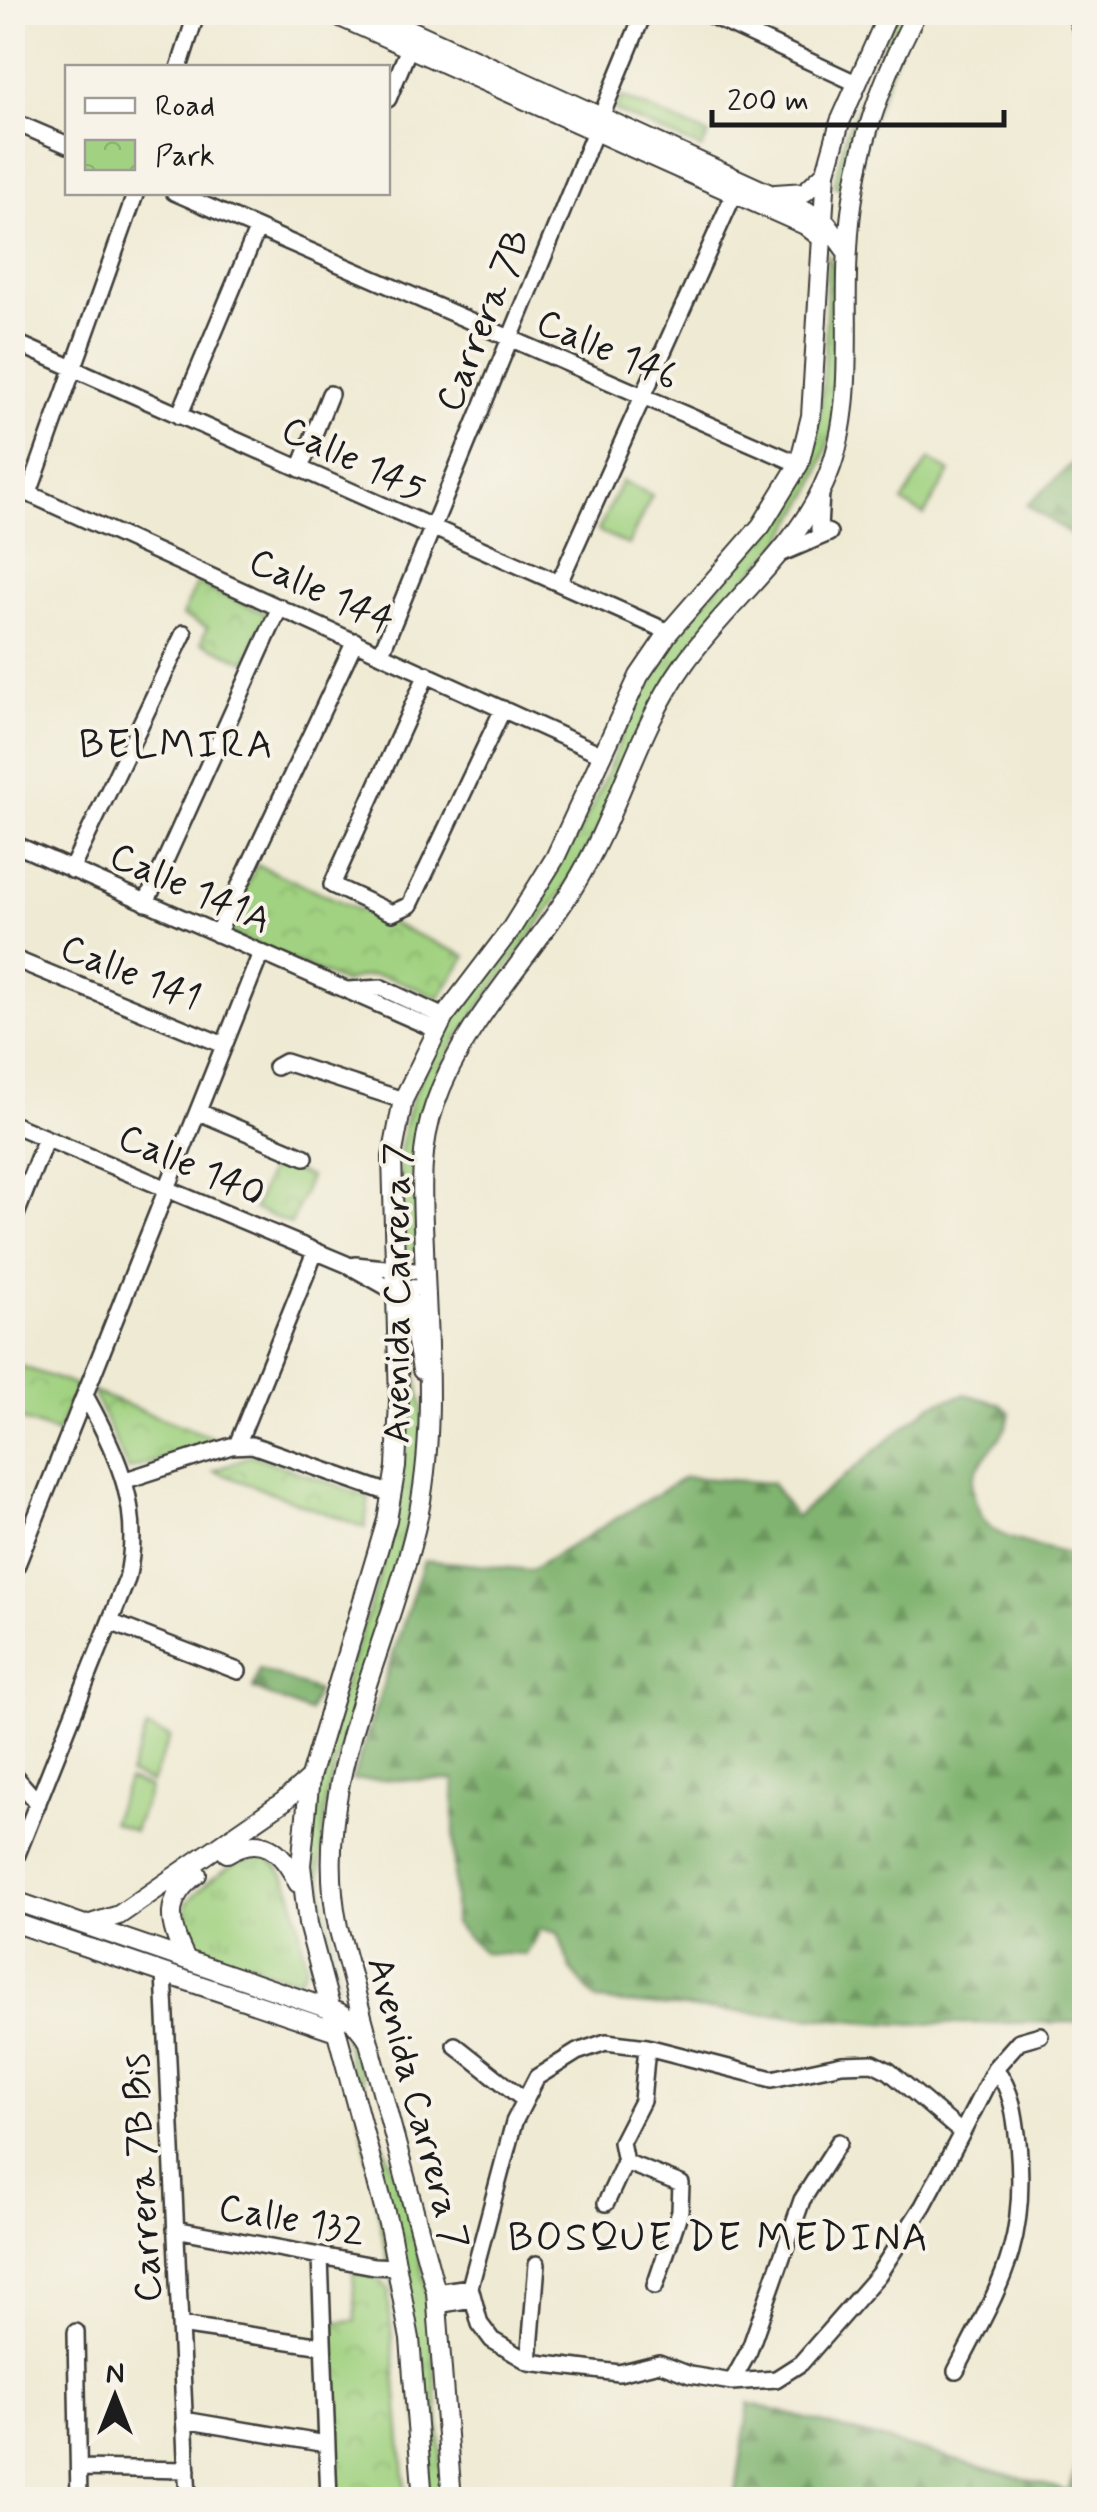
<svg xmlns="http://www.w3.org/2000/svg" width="1097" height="2512" font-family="Mynerve,sans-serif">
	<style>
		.grass { fill: url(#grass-tufts); stroke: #5e774e; stroke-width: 2.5 }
		.forest { fill: url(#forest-firs); stroke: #4e6846; stroke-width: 2.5 }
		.park { fill: url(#park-crowns); stroke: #5e774e; stroke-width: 2.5 }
		.pitch { fill: #a1d281; stroke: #5e774e; stroke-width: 2.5 }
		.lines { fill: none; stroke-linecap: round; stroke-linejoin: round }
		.minor-casing { stroke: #3c3b37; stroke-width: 20 }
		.major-casing { stroke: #3c3b37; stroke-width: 22 }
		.minor { stroke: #fff; stroke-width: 15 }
		.major { stroke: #fff; stroke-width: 18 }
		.labels { text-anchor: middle; stroke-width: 8; stroke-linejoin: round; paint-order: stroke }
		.street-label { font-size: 38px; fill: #1c1c1c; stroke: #f7f3e8 }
		.neighbourhood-label { font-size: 40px; letter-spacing: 2.5px; fill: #1c1c1c; stroke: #f7f3e8 }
	</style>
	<defs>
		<pattern id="grass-tufts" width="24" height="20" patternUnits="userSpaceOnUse" patternTransform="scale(2.5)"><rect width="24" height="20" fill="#a1d281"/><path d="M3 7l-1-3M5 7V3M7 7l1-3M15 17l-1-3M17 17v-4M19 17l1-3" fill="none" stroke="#8ab46f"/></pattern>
		<pattern id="forest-firs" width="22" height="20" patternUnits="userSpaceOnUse" patternTransform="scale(2.5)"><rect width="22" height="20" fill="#80b46f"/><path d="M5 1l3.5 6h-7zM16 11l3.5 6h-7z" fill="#68925a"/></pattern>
		<pattern id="park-crowns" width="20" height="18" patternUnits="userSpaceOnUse" patternTransform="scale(2.5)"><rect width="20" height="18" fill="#a1d281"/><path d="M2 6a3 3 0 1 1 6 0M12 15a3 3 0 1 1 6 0" fill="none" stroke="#8ab46f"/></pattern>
	</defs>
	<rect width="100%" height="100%" fill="#f7f3e8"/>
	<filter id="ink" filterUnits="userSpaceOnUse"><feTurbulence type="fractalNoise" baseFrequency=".01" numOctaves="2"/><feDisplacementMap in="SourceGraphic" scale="20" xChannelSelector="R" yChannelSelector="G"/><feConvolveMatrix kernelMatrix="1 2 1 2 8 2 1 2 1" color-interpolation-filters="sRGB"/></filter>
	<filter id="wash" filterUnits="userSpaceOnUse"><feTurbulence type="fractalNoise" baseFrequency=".0048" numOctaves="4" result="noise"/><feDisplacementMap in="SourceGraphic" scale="40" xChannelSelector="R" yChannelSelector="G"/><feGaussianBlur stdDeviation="2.25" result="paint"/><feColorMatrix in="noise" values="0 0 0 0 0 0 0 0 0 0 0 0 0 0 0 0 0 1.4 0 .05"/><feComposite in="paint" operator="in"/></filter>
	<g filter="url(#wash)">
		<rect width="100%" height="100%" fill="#efead3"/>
		<path class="grass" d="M897,13H912L846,189L834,186L846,133Z
			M622,97L709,135L701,149L615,111Z
			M828,255L835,268L833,430L813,489L783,539L713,615L574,875L452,1046L423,1112L416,1142L417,1243L412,1258L402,1264C402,1221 395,1171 404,1128C429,1016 530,922 584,822C616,765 628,698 668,644C715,581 782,536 808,459C830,395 824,321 828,255Z
			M403,1300L423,1412L422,1442L407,1531L326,1797L320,1873L339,1973L337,1986L331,1989C323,1958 310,1924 308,1893C299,1765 365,1647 393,1526C411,1450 406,1377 403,1300Z
			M261,1856C298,1867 298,1932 306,1965L301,1977L290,1978L192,1947L184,1926L187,1903C205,1882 233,1860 261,1856Z
			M348,2029L373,2117L413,2220L431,2321L445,2499H428L425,2450L343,2030Z"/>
		<path class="forest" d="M1084,453V544L1027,505Z
			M965,1394L1000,1404L1010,1412C1008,1437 985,1451 975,1473C968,1488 979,1520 994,1530C1013,1543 1061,1551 1084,1558V2022L897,2024L597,2001L571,1970L558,1933L541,1929L526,1955L484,1953L454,1924V1780H352L424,1560L531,1570L685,1477L772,1483L795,1517L932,1404Z
			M259,1669L317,1691L309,1712L253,1689Z
			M749,2403L1068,2491L1084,2447V2499H735Z"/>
		<path class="park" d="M197,583L267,614L246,662L201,642L207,627L182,616Z
			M257,865L466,956L439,998C407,985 378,965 345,983L224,931Z
			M272,1163L310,1177L291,1224L254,1209Z
			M12,1363L77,1386L57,1433L13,1417Z
			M93,1392L221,1441L128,1470Z
			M251,1455L369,1497L365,1528L214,1471Z
			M353,2272L379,2279L388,2290L406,2499H337L330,2322L356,2321Z"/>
		<path class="pitch" d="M929,459L950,472L924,515L902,502Z
			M622,481L652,495L628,545L598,531Z
			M147,1728L170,1737L151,1783L129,1774Z
			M128,1780L150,1788L134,1831L111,1822Z"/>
	</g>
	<g filter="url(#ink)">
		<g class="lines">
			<defs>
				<path id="minor" d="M703,12L856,83
					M1075,12L1084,40
					M179,68L197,12
					M388,99L409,48
					M12,121L68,145
					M174,192L799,464
					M12,341L669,632
					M179,416L257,230
					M300,469L330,394
					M12,486L603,755
					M29,493L136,192
					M780,554L829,533L819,529L821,492
					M559,583L734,194
					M381,653L644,12
					M427,674L332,885L392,913L410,905L503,709
					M12,843L437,1030
					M71,870L184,633
					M146,903L280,607
					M217,934L355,641
					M12,958L224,1045
					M348,990L382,988L444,1017
					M276,1067L285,1062L403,1100
					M199,1112L305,1157
					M12,1124L346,1264L387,1287L425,1288
					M12,1225L46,1138
					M355,1265L425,1272
					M237,1445L315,1252
					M126,1480L231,1446L252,1445L392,1494
					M12,1577L261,953
					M110,1622L238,1671
					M12,1773L38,1803
					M12,1867L127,1579C143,1510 119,1457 86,1397
					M164,1973L188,2500
					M455,2045L523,2099
					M962,2133L889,2071L873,2063L842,2064L772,2079L647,2047L606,2042L577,2052L537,2077L514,2122L470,2287L480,2324L492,2340L529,2362L619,2373L659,2363L690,2375L732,2382L776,2379L801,2363L878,2275L923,2206L962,2133L995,2068L1019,2041L1040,2035
					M625,2162L681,2184L680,2211L655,2286
					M606,2203L625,2162L621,2142L642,2101L647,2047
					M175,2229L374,2266L397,2267
					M320,2257L329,2500
					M436,2292L470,2287
					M438,2305L471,2299
					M180,2325L323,2346
					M76,2332L79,2500
					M529,2362L537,2264
					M956,2371C1001,2283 1028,2245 1018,2142C1015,2115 1012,2090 995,2068
					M732,2382L749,2351L802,2200L839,2142
					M184,2420L326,2444
					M79,2468L187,2470"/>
				<path id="major" d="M329,12L805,225L819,236
					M371,12L807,211L827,224L847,252
					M775,194L805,192L825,173
					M398,1276L410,1303L422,1370
					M227,1853C262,1832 282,1850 298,1883
					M12,1900L338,2012L353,2021L365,2036
					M12,1922L336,2031
					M87,1925L119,1915L284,1801L310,1778
					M186,1959C168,1924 163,1899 197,1874
					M423,2500L410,2339L390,2231L308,1924L301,1865L310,1777L387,1520L396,1467L399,1401L392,1157L403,1100L444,1017L511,929L555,858L639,676L669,632L761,526L799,464L811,416L826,172L840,122L889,12
					M452,2500L436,2292L338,1927C309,1787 385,1660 416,1526C437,1433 427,1341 424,1247C422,1198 418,1151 435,1104C463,1022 530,959 574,886C618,815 636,731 684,664C730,599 798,550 828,475C856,406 843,321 848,249C852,163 877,88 917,12"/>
			</defs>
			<use href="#minor" class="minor-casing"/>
			<use href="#major" class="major-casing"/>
			<use href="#minor" class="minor"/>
			<use href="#major" class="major"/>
		</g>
	</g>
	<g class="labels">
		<g class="street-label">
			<text transform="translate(482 320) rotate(-68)" y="13">Carrera 7B</text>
			<text transform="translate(608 348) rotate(23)" y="13">Calle 146</text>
			<text transform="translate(354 458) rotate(25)" y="13">Calle 145</text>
			<text transform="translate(322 590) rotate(25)" y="13">Calle 144</text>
			<text transform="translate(191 887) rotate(24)" y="13">Calle 141A</text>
			<text transform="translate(131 972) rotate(22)" y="13">Calle 141</text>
			<text transform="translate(192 1164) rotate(23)" y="13">Calle 140</text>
			<text transform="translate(396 1293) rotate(-90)" y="13">Avenida Carrera 7</text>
			<text transform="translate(419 2103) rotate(75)" y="13">Avenida Carrera 7</text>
			<text transform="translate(141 2178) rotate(-93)" y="13">Carrera 7B Bis</text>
			<text transform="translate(292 2218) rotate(10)" y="13">Calle 132</text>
		</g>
		<g class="neighbourhood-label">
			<text x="177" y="757">BELMIRA</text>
			<text x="719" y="2250">BOSQUE DE MEDINA</text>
		</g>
	</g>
	<rect width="1097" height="2512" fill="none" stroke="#f7f3e8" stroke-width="50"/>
	<rect x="65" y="65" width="325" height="130" fill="#f7f3e8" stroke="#9f9d96" stroke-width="2.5"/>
	<rect x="85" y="98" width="50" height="15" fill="#ffffff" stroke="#9f9d96" stroke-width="2.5"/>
	<text x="155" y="115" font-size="30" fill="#1c1c1c">Road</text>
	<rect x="85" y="140" width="50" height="30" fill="url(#park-crowns)" stroke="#9f9d96" stroke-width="2.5"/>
	<text x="155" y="165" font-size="30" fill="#1c1c1c">Park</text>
	<g transform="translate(115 2397)" stroke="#f7f3e8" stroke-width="8" paint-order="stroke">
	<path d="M0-8L18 38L0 25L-18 38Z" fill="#1c1c1c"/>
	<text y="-15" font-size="28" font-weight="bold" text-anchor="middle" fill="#1c1c1c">N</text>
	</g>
	<path d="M712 110v15h292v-15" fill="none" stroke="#1c1c1c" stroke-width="5"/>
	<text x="727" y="110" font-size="30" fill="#1c1c1c" stroke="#f7f3e8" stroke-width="8" paint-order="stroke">200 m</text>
</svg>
